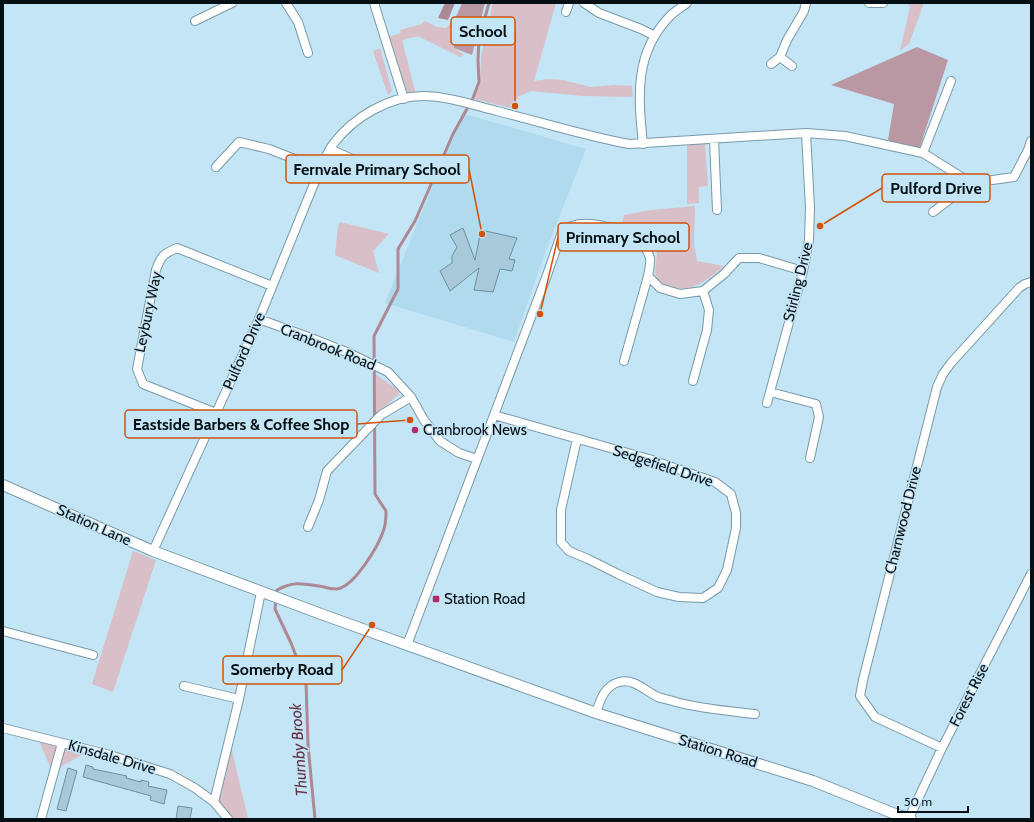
<svg xmlns="http://www.w3.org/2000/svg" width="1034" height="822" font-family="Cabin,sans-serif">
	<style>
		.built { fill: #b0dbef }
		.green { fill: #d9bfc7 }
		.forest { fill: #ba98a3 }
		.water { fill: #ab8a95 }
		.lines { fill: none; stroke-linecap: round; stroke-linejoin: round }
		.stream { stroke: #ab8a95; stroke-width: 3 }
		.building { fill: #a7c9d9; stroke: #6f8f9e }
		.minor-casing { stroke: #7999a8; stroke-width: 10 }
		.tertiary-casing { stroke: #7999a8; stroke-width: 12 }
		.minor { stroke: #fff; stroke-width: 8 }
		.tertiary { stroke: #fff; stroke-width: 10 }
		.poi-dot { fill: #b2296a; stroke: #c3e5f5; stroke-width: 1.5 }
		.labels { text-anchor: middle; stroke-width: 3; stroke-linejoin: round; paint-order: stroke }
		.street-label { font-size: 15px; fill: #051015; stroke: #c3e5f5 }
		.poi-label { font-size: 15px; fill: #051015; stroke: #c3e5f5; text-anchor: start }
		.water-label { font-size: 16px; font-style: italic; fill: #633345; stroke: #c3e5f5 }
		.leader { fill: none; stroke: #d1520d; stroke-width: 1.5 }
		.callout-dot { fill: #d1520d; stroke: #c3e5f5; stroke-width: 1.5 }
		.callout { fill: #c3e5f5; stroke: #d1520d; stroke-width: 1.5 }
		.callout-label { font-size: 16px; text-anchor: middle; font-weight: bold; fill: #051015 }
	</style>
	<rect width="100%" height="100%" fill="#c3e5f5"/>
	<path class="built" d="M462,113L586,149L545,253L514,342L385,303Z"/>
	<path class="green" d="M493,3H556L534,81L548,79L563,80L591,87L614,85L632,86L633,97L583,96L531,91L517,97L515,109L474,99L480,85L481,57Z
		M907,3H924L909,44L900,51L910,7Z
		M455,19L454,48L464,55L460,57L418,36L402,40L416,95L404,99L385,38L401,33L400,30L422,24L425,21L437,27L446,28Z
		M380,48L392,91L388,95L373,51Z
		M687,141L705,142L708,186L699,187V203L687,204Z
		M695,206L694,243L697,261L724,266C708,280 691,294 668,286C663,284 659,282 656,276C654,271 657,258 657,251L643,236L622,228V222L624,215L651,210Z
		M340,222L389,234L373,251L379,273L335,255L338,226Z
		M375,374L401,392L377,414L375,412Z
		M133,551L156,560L113,692L92,684Z
		M37,736L61,742L53,774Z
		M229,738L248,819H227L214,802Z
		M64,743L91,750L58,768Z"/>
	<path class="forest" d="M462,3H485L472,55L454,48L455,19Z
		M917,47L948,60L919,150L888,140L894,104L831,85Z"/>
	<path class="water" d="M445,3H455L448,20L438,18Z"/>
	<g class="lines">
		<path class="stream" d="M315,819L308,745L306,682L291,643L275,609L277,590C295,580 304,584 324,587C327,588 332,589 336,589C354,588 379,545 384,529C386,523 386,517 386,511L375,494L374,336L398,289V249L415,221L453,134L473,98L479,82L478,60L479,39L489,3"/>
	</g>
	<path class="building" d="M463,228L475,260L481,230L517,238L509,259L515,260L512,271L500,269L493,292L474,290L479,268L450,291L440,271L452,263V256L457,247L450,235Z
		M86,765L93,767V769L127,776L126,778L141,782V780L149,782L148,786L167,790L164,804L150,800L151,796L83,777Z
		M68,768L77,771L66,811L57,809Z
		M178,806L192,808L190,819H176Z"/>
	<g class="lines">
		<defs>
			<path id="minor" d="M286,3L298,22L308,53
				M374,3L404,99
				M584,3L599,13L641,29L655,36
				M869,3H883
				M566,12L569,3
				M195,21L232,3
				M780,57L792,66
				M771,64L780,57L787,40L804,11L806,3
				M714,139L717,210
				M643,144C638,96 634,53 670,16C675,11 682,7 687,3
				M330,149L383,173
				M923,153L951,81
				M216,167L239,142L269,149L320,169
				M933,212L971,183
				M259,319L311,338L349,353L388,372L411,397L424,420L440,441L459,453L477,459
				M624,361L648,276
				M693,381L707,330L709,310L703,291
				M770,392L816,404L819,417L810,458
				M767,403L803,271L809,240L810,208L806,133
				M216,413L143,384L137,369L156,270C161,256 163,254 177,248L272,286
				M494,415L649,459L715,482L731,494L736,513V528L727,570L718,588L703,598L679,597L657,592L618,574L588,559L569,551L561,542V510L577,439
				M308,527L319,500L327,471L381,415L411,397
				M153,551L259,319L320,169C324,161 328,150 334,143C354,117 389,96 423,96C447,96 473,105 497,111C541,122 585,136 629,144L806,133L845,136L923,153L971,183L1014,177L1028,150L1031,141
				M3,631L93,655
				M407,645L547,275L562,232C580,214 622,229 641,242C644,244 647,251 649,255C652,260 649,270 648,276L660,288L680,294L703,291L724,274L739,258H759L803,271
				M184,686L239,699
				M596,713C600,701 604,686 619,682C634,678 645,691 658,697C663,699 670,700 676,702C702,709 728,711 755,714
				M3,728L110,755L170,774L195,788L214,802
				M942,748L875,717L860,696L863,680L937,387L943,374L951,363L1019,288L1025,284L1031,282
				M909,818L942,748L1031,574
				M41,819L62,743
				M228,819L214,802L239,699L261,592"/>
			<path id="tertiary" d="M3,485L153,551L321,614L596,713L813,781L895,814L911,819"/>
		</defs>
		<use href="#minor" class="minor-casing"/>
		<use href="#tertiary" class="tertiary-casing"/>
		<use href="#minor" class="minor"/>
		<use href="#tertiary" class="tertiary"/>
	</g>
	<g class="poi-dot">
		<circle cx="415" cy="430" r="4"/>
		<rect x="432" y="595" width="8" height="8" rx="2"/>
	</g>
	<g class="labels">
		<g class="street-label">
			<text transform="translate(798 282) rotate(-76)" y="5">Stirling Drive</text>
			<text transform="translate(148 312) rotate(-78)" y="5">Leybury Way</text>
			<text transform="translate(328 347) rotate(22)" y="5">Cranbrook Road</text>
			<text transform="translate(244 351) rotate(-66)" y="5">Pulford Drive</text>
			<text transform="translate(663 466) rotate(18)" y="5">Sedgefield Drive</text>
			<text transform="translate(903 520) rotate(-76)" y="5">Charnwood Drive</text>
			<text transform="translate(94 525) rotate(24)" y="5">Station Lane</text>
			<text transform="translate(969 695) rotate(-63)" y="5">Forest Rise</text>
			<text transform="translate(718 751) rotate(17)" y="5">Station Road</text>
			<text transform="translate(112 757) rotate(16)" y="5">Kinsdale Drive</text>
		</g>
		<g class="poi-label">
			<text x="423" y="435">Cranbrook News</text>
			<text x="444" y="604">Station Road</text>
		</g>
		<g class="water-label">
			<text transform="translate(298 750) rotate(-94)" y="6">Thurnby Brook</text>
		</g>
	</g>
	<path class="leader" d="M515 106L515 31M482 234L469 169M820 226L882 188M540 314L558 237M410 420L357 424M372 625L342 670"/>
	<g class="callout-dot">
		<circle cx="515" cy="106" r="4"/>
		<circle cx="482" cy="234" r="4"/>
		<circle cx="820" cy="226" r="4"/>
		<circle cx="540" cy="314" r="4"/>
		<circle cx="410" cy="420" r="4"/>
		<circle cx="372" cy="625" r="4"/>
	</g>
	<g class="callout">
		<rect x="451" y="17" width="64" height="28" rx="4"/>
		<rect x="286" y="155" width="183" height="28" rx="4"/>
		<rect x="882" y="174" width="108" height="28" rx="4"/>
		<rect x="558" y="223" width="131" height="28" rx="4"/>
		<rect x="125" y="410" width="232" height="28" rx="4"/>
		<rect x="223" y="656" width="119" height="28" rx="4"/>
	</g>
	<g class="callout-label">
		<text x="483" y="37">School</text>
		<text x="377" y="175">Fernvale Primary School</text>
		<text x="936" y="194">Pulford Drive</text>
		<text x="623" y="243">Prinmary School</text>
		<text x="241" y="430">Eastside Barbers &amp; Coffee Shop</text>
		<text x="282" y="675">Somerby Road</text>
	</g>
	<rect width="1034" height="822" fill="none" stroke="#051015" stroke-width="8"/>
	<path d="M898 806v6h70v-6" fill="none" stroke="#051015" stroke-width="2"/>
	<text x="904" y="806" font-size="12" fill="#051015" stroke="#c3e5f5" stroke-width="3" paint-order="stroke">50 m</text>
</svg>
